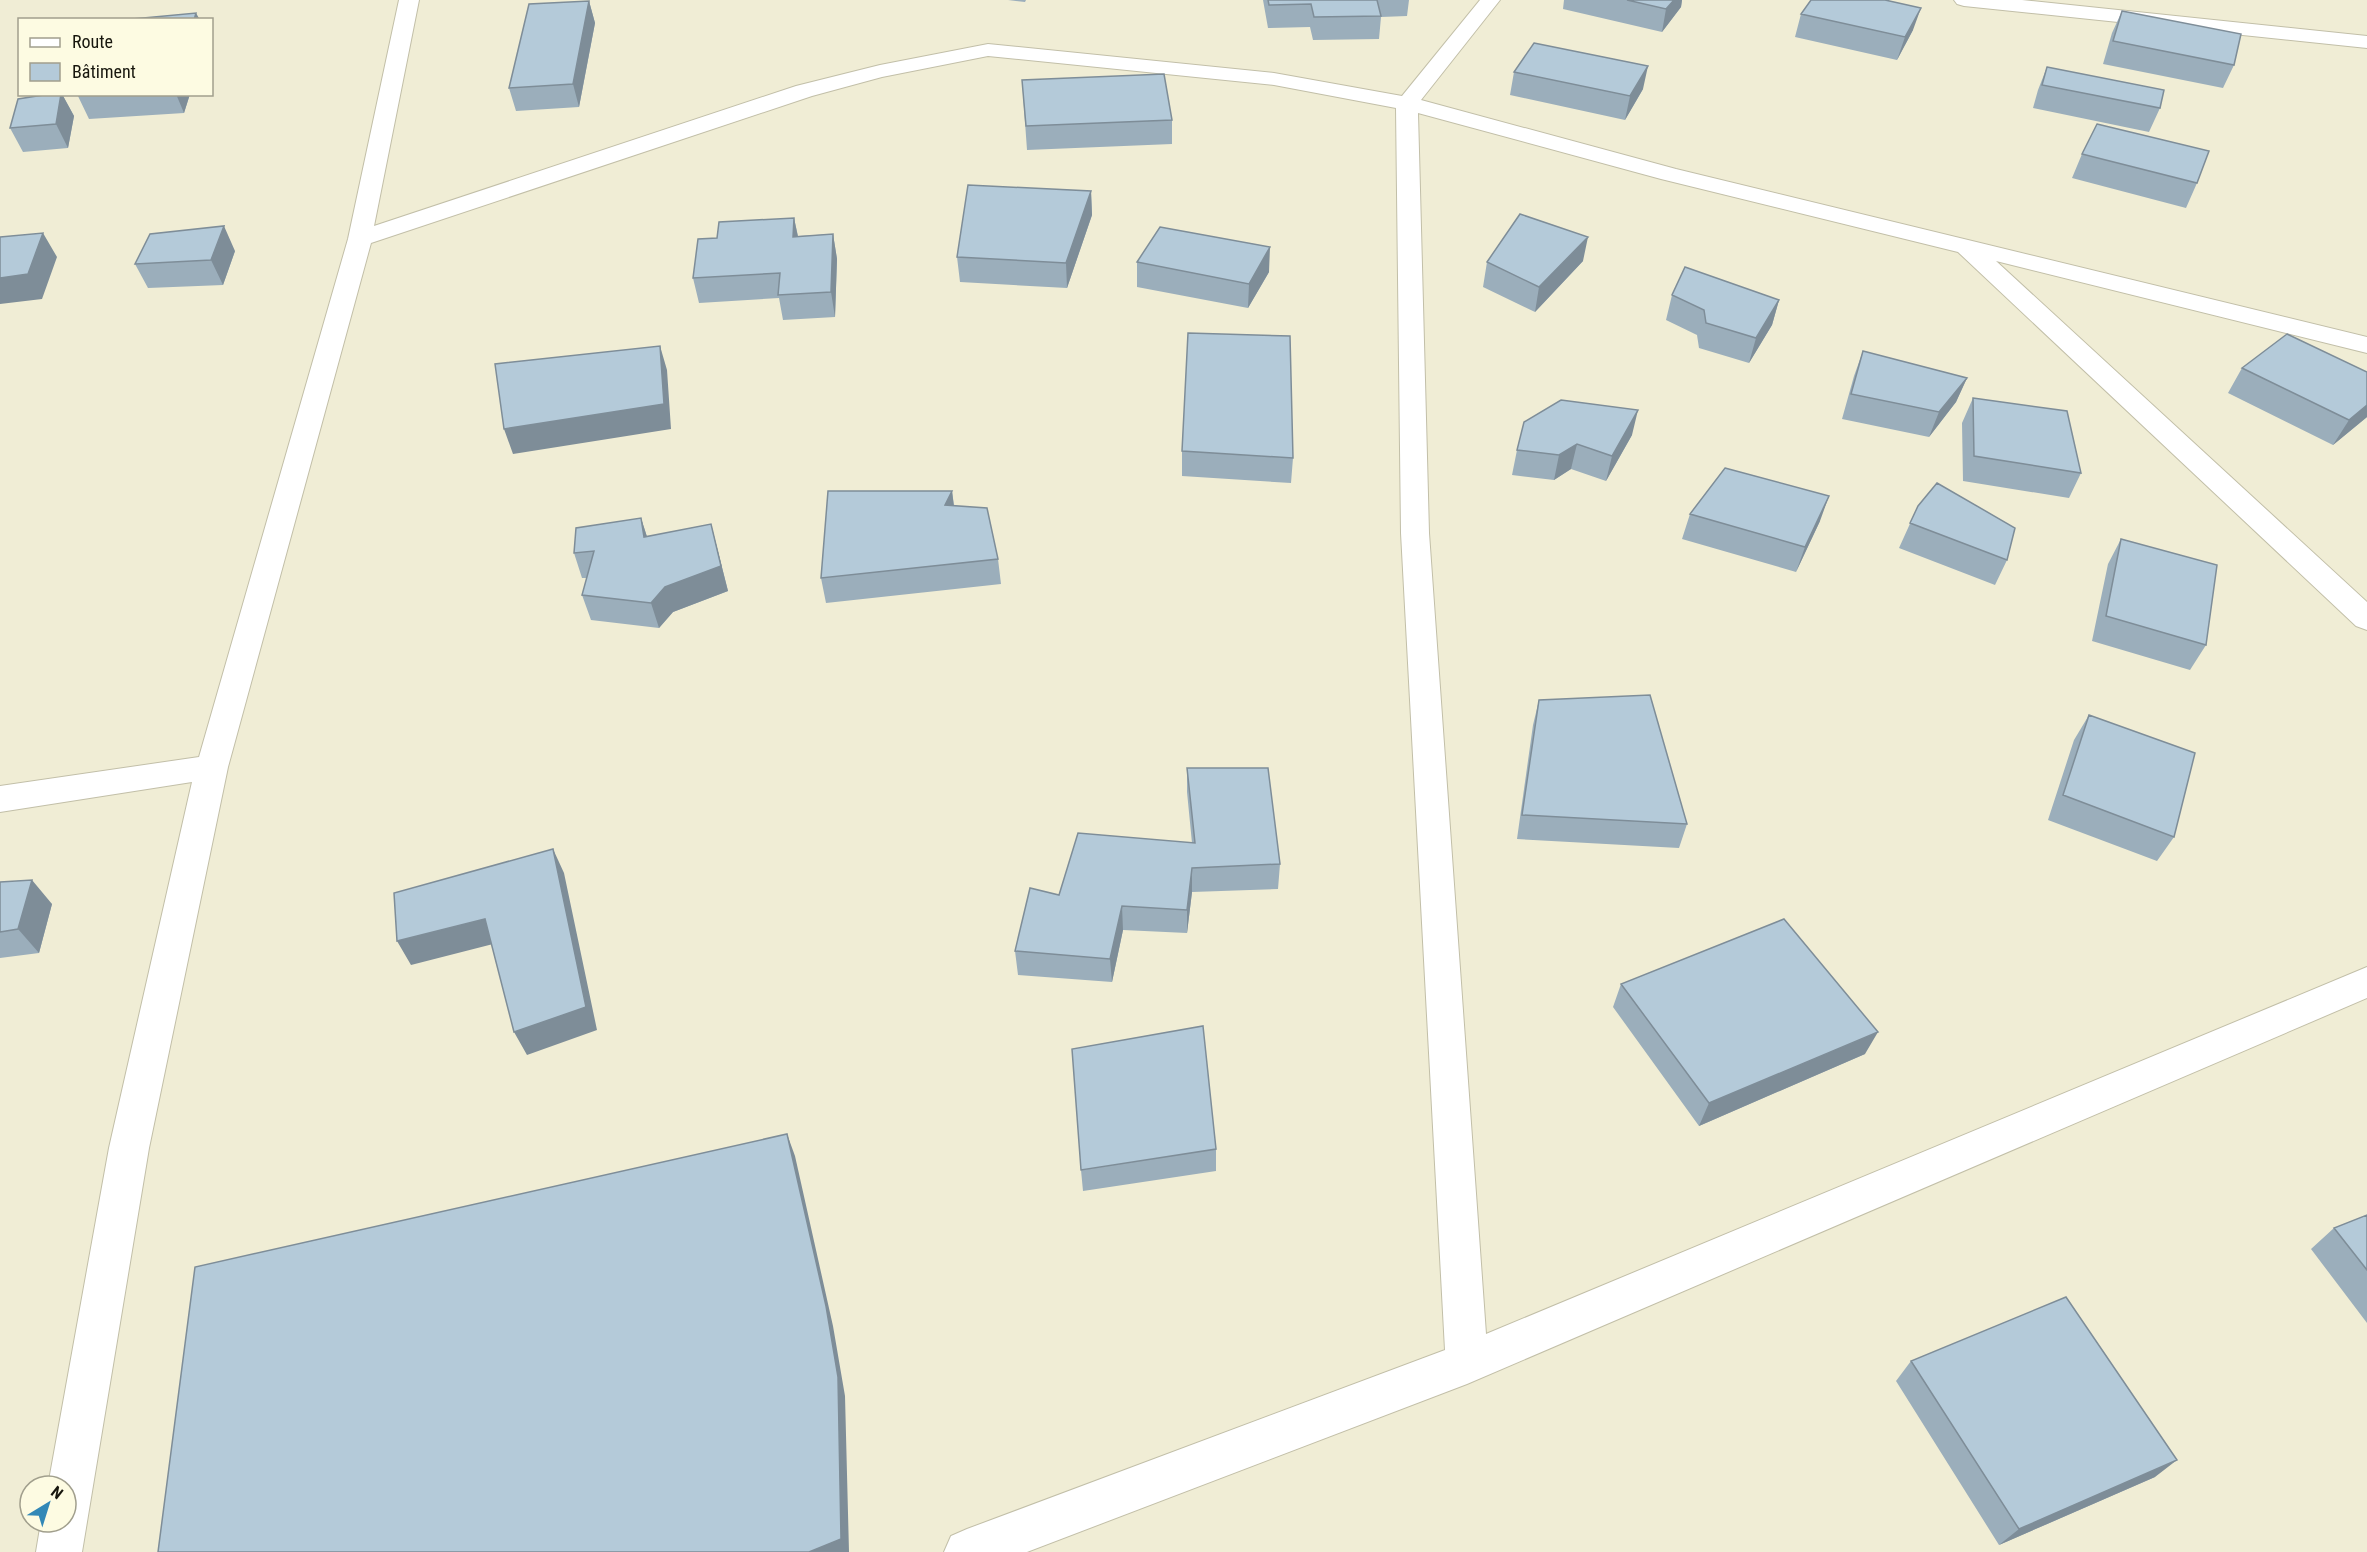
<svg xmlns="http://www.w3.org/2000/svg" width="2367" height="1552" font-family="'Roboto Condensed',sans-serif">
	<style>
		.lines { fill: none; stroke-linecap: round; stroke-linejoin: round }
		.minor-casing { stroke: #c2bfa8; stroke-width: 2 }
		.minor { fill: #fff; fill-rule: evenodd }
		.wall { fill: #9baebb }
		.shaded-wall { fill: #7e8d98 }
		.building { fill: #b4cad9; stroke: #7e8d98; stroke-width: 1.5 }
	</style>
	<rect width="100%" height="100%" fill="#f0edd5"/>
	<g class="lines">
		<defs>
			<path id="minor" d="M399,0H419L374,226L796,86L880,65L988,44L1274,73L1402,96L1480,0H1500L1421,100L1676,169L2367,337V353L1996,261L2367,602V630L2356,626L1958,252L1661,179L1418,113L1429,533L1486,1334L2367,967V998L1467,1384L1027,1552H944L951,1536L967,1529L1445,1350L1401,533L1396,108L1274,85L988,56L882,77L812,96L371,243L228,767L149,1148L82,1552H36L41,1522H66V1486H48L109,1148L192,782L0,812V786L199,757L348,239Z
				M1954,0H2022L2367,36V48L1964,6L1957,4Z"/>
		</defs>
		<use href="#minor" class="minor-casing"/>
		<use href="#minor" class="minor"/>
	</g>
	<path class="wall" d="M1008,0H1026L1025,2Z
		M1263,0H1409L1407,16L1381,17L1379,39L1313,40L1310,27L1268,28Z
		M1564,0H1682L1681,7L1662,32L1563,9Z
		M589,1L595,23L579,107L516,111L509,88Z
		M2122,11L2234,65L2223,88L2103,64L2112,33Z
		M1801,14L1913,30L1897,60L1795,37Z
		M2047,67L2160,108L2149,132L2033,108L2038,90Z
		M1514,72L1643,89L1625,120L1510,95Z
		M1022,80L1172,120V144L1027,150Z
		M50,94H62L74,116L68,148L23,152L10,128Z
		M77,94H190L184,113L89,119Z
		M2082,154L2197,183L2186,208L2072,178Z
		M1091,191L1092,215L1067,288L960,282L957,257Z
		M794,218L798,236L833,234L837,259L835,317L783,320L779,298L699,303L693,278L717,238Z
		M235,251L223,285L148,288L135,264Z
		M1583,261L1535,312L1483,287L1487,262Z
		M1137,262L1269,272L1248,308L1137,287Z
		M1672,295L1779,300L1772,325L1749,363L1699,348L1697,335L1666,320Z
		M1863,351L1967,378L1956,402L1929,437L1842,419L1854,376Z
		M2242,368L2367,417L2333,445L2228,393Z
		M1973,398L2081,473L2069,498L1963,481L1962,423Z
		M1632,435L1606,481L1571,469L1554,480L1512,475L1517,450Z
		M1182,451L1293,458L1291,483L1182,476Z
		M952,491L954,505L998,559L1001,584L826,603L821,578Z
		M1918,506L2007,560L1995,585L1899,548Z
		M1690,514L1820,521L1796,572L1682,539Z
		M641,518L647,537L711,524L728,591L673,612L659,628L591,620L582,595L587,578H582L574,553Z
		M2121,539L2206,645L2190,670L2092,641L2108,564Z
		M1539,700L1687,824L1679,848L1517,839L1533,725Z
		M2089,715L2174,837L2157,861L2048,820L2074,740Z
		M1187,768L1280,864L1278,889L1192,892L1187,933L1123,930L1112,982L1018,975L1015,951L1059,895L1192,843L1187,792Z
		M0,882L52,904L39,953L0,958Z
		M1621,984L1865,1054L1699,1126L1613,1007Z
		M1216,1149V1171L1083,1191L1081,1170Z
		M2367,1215V1323L2311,1249L2334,1228Z
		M1911,1361L2155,1477L1999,1545L1896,1381Z"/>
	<path class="shaded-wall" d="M1674,0H1682L1681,7L1662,32L1666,9Z
		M589,1L595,23L579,107L573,84Z
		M1921,8L1913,30L1897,60L1905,37Z
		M196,13L200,20H194Z
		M1648,66L1643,89L1625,120L1630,96Z
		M61,94H62L74,116L68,148L56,124Z
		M176,94H190L184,113Z
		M1091,191L1092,215L1067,288L1066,263Z
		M794,218L799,242L793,237Z
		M224,226L235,251L223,285L211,260Z
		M43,233L57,257L42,299L0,304V278Z
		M833,234L837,259L835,317L831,292Z
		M1588,237L1583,261L1535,312L1539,287Z
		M1270,247L1269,272L1248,308L1249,284Z
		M1779,300L1772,325L1749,363L1756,338Z
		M660,346L667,370L671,429L513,454L504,429Z
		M1967,378L1956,402L1929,437L1939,412Z
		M2367,405V417L2333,445L2349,420Z
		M1638,410L1632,435L1606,481L1612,456Z
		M1577,444L1571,469L1554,480L1559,455Z
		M952,491L955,516L945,505Z
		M1829,496L1820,521L1796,572L1805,547Z
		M641,518L649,543L644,537Z
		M711,524L728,591L673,612L659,628L651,603Z
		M553,849L564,873L597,1030L527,1055L514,1032Z
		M1192,868V892L1187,933V910Z
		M32,880L52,904L39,953L18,929Z
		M1122,906L1123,930L1112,982L1110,959Z
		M485,919L497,943L411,965L397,941Z
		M1878,1032L1865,1054L1699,1126L1709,1103Z
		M787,1134L795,1156L833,1326L845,1396L849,1552H809Z
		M2177,1460L2155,1477L1999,1545L2019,1529Z"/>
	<path class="building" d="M1268,0H1377L1381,16L1314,17L1311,4L1269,5Z
		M1627,0H1674L1666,9Z
		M1811,0H1885L1921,8L1905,37L1801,14Z
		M589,1L573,84L509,88L529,4Z
		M2122,11L2241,34L2234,65L2113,41Z
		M196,13L194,20H133V19Z
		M1534,43L1648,66L1630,96L1514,72Z
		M2047,67L2164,90L2160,108L2042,85Z
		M1164,74L1172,120L1026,126L1022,80Z
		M50,94H61L56,124L10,128L18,99Z
		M2097,124L2209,151L2197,183L2082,154Z
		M968,185L1091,191L1066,263L957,257Z
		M1520,214L1588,237L1539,287L1487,262Z
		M794,218L793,237L833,234L831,292L778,295L780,273L693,278L698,239L717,238L719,222Z
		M224,226L211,260L135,264L150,234Z
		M1160,227L1270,247L1249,284L1137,262Z
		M43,233L28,274L0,278V237Z
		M1685,267L1779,300L1756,338L1706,323L1704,310L1672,295Z
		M1188,333L1290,336L1293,458L1182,451Z
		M2287,334L2367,372V405L2349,420L2242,368Z
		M660,346L664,404L504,429L495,364Z
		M1863,351L1967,378L1939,412L1851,394Z
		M1973,398L2067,411L2081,473L1974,456Z
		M1561,400L1638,410L1612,456L1577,444L1559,455L1517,450L1524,422Z
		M1725,468L1829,496L1805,547L1690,514Z
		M1937,483L2015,528L2007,560L1910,523L1918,506Z
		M828,491H952L945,505L987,508L998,559L821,578Z
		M641,518L644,537L711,524L721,566L665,587L651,603L582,595L594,551L574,553L576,528Z
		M2121,539L2217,565L2206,645L2106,616Z
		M1650,695L1687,824L1522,815L1539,700Z
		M2089,715L2195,753L2174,837L2063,795Z
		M1187,768H1268L1280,864L1192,868L1187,910L1122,906L1110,959L1015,951L1030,888L1059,895L1078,833L1195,843Z
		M553,849L586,1007L514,1032L485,919L397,941L394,893Z
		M32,880L18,929L0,932V882Z
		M1784,919L1878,1032L1709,1103L1621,984Z
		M1203,1026L1216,1149L1081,1170L1072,1049Z
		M787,1134L826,1306L838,1377L841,1539L809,1552H158L195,1267Z
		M2367,1215V1270L2334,1228Z
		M2066,1297L2177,1460L2019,1529L1911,1361Z"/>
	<rect x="18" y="18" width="195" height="78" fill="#fdfbe2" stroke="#a19f8d" stroke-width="1.5"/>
	<rect x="30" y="38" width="30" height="9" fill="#ffffff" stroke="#a19f8d" stroke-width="1.5"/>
	<text x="72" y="48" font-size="18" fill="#17160d">Route</text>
	<rect x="30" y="63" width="30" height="18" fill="#b4cad9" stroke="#a19f8d" stroke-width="1.5"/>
	<text x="72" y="78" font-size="18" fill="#17160d">Bâtiment</text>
	<g transform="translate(48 1504) rotate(38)"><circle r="28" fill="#fdfbe2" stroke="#a19f8d" stroke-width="1.5"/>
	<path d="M0-4.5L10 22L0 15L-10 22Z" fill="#3288b7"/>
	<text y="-9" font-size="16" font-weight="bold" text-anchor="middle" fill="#17160d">N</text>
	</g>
</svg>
